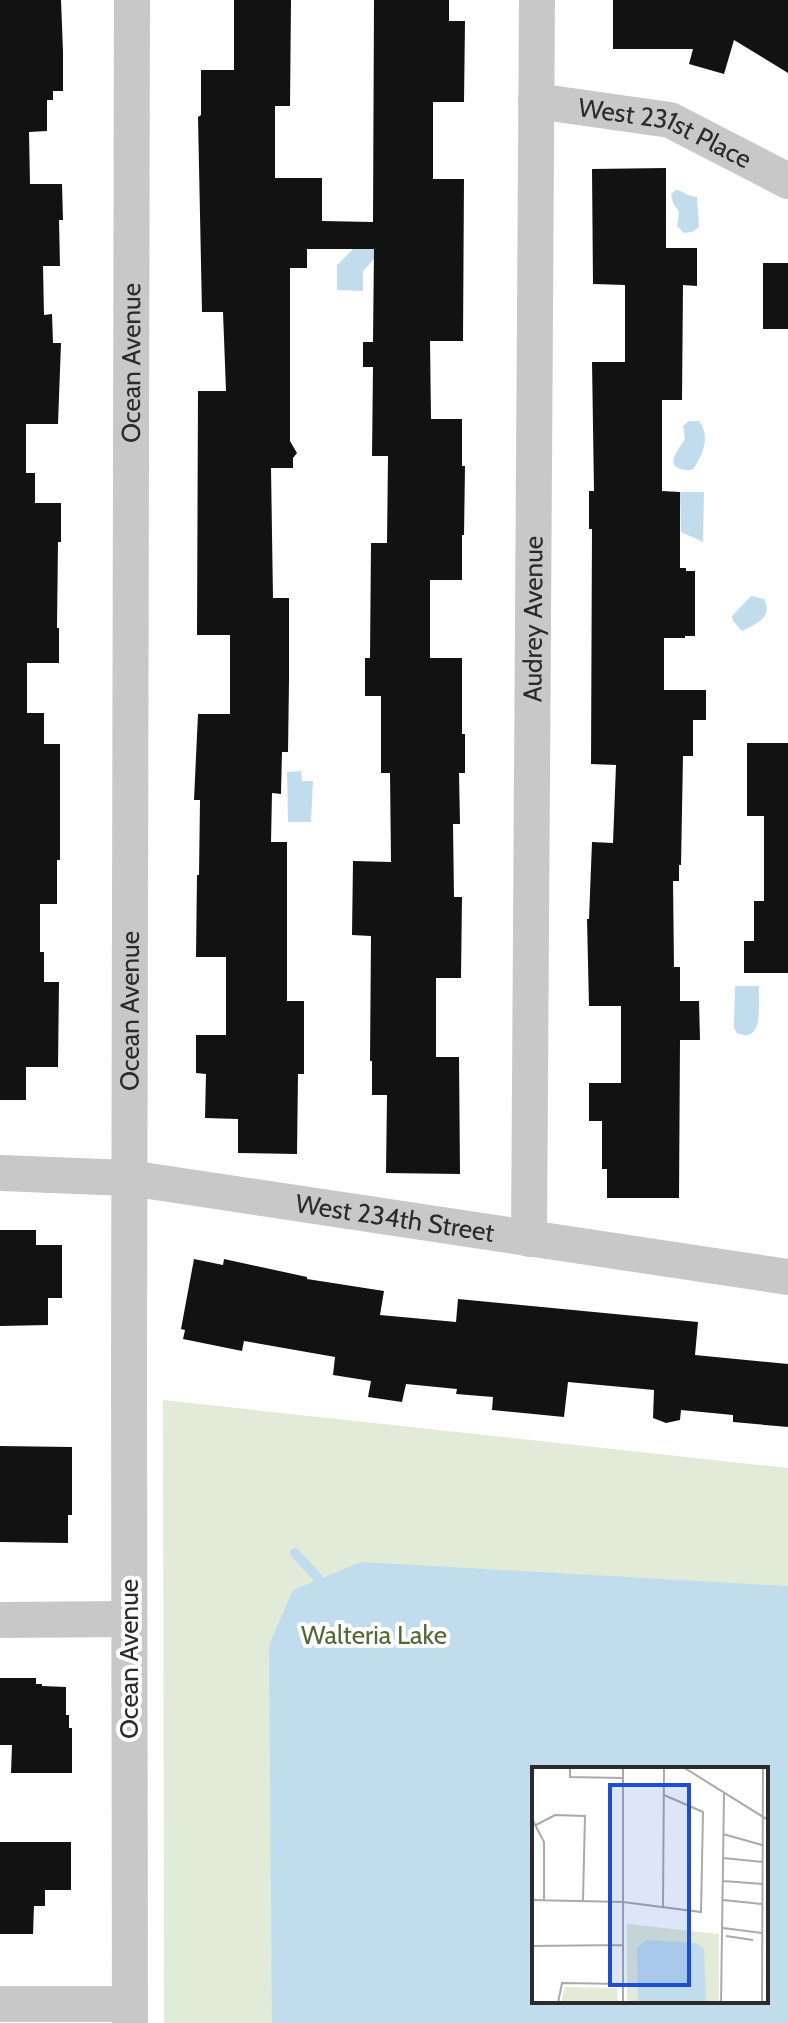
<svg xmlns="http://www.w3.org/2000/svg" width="788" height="2023" font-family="Cabin,sans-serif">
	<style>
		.green { fill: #e2ebd7; fill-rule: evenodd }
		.water { fill: #c1dded; fill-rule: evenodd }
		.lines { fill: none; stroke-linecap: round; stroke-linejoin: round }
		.stream { stroke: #c1dded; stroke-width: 10 }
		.building { fill: #121212 }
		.minor { stroke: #c8c8c8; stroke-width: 36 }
		.labels { text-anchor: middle; stroke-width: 8; stroke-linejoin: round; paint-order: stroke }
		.street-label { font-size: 26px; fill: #2b2b2b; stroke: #fff }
		.park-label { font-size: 26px; fill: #506a36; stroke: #fff }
		.inset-road { fill: none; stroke: #aaa; stroke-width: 2 }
		.view { fill: #1d4ed8; fill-opacity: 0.15; stroke: #1d4ed8; stroke-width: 4 }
		.inset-edge { fill: none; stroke: #2b2b2b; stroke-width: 4 }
	</style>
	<rect width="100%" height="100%" fill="#fff"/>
	<path class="green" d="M163,1400L788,1468V2023H164ZM534,1769H766V2001H534Z"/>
	<path class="water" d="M676,190C684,191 689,197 697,197L699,227L692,232L684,233L677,226L679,212L673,203L671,194Z
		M365,237L381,252L363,271V291L337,290V265Z
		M689,421H699C711,436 703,457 692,470C661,470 676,453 685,439L683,426Z
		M680,492H704L703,542L681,532Z
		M751,596L764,599C774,618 755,624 742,631L733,621L732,616Z
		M301,771L302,781H313L311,822H288L287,772Z
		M735,986H759C758,1003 765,1045 737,1033L734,1028Z
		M361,1562L788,1586V2023H272L269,1645L293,1590ZM534,1769H766V2001H534Z"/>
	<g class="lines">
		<path class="stream" d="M295,1553L326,1587"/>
	</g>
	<path class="building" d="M0,0H61L63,52V91H53V100H47V131L29,132L30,184H62L63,220H59L60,266H43L44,315L52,314L53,343H61L58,424H26V473H35V503H61V542H58L57,628H59V663H27V713H44V744H60V860H57V904H40V952H44V982H59L58,1067H26V1100H0Z
		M234,0H291L290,106H275V178H322V221L373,222L374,0H449V21H465L464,102H433V179H464L463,341H430L431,419H462V466H465L464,535H462V580H430V658H462V734H465V773H459L460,824H453L454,897H462L461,978H436V1057H459L460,1174L386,1173L387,1095H372V1061H370L371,936L352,935L353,861L391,862L390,773H381V696H365V658H370L371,543H387L388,456H372L373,367H363V342H373L374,249H307V268H290V441L297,453L293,458V468H271L273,598H289V680L288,752H282L281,794L272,793L271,842H287V1001H304V1074H298L297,1154L238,1153V1119L205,1118L206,1074L196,1073V1035H226V957H196L197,875H199L200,800H194L198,714H230V635H197L198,391H226L223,312H202L198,117L201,115V70H234Z
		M613,0H788V73L734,40L724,74L689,64L693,49H613Z
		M666,168V248H697V286L683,285L682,400H662V491L680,492V568H686V571H695V636H685V638H664V690H706V720H693V756H683L681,865H679V881H673L674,967H680V1001H699L700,1040H680L679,1198H607V1169H602V1121H589V1083H621V1006H589L587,919H589L592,842L613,843L616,765L591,764L592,529H589V491H594L592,362H625V285L593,284L592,169Z
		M763,263H788V329H763Z
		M747,743H788V973H744V941H754V901H764V816H747Z
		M0,1230H36V1245H62V1298H48V1325L0,1326Z
		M194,1259L223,1265L224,1259L307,1277V1279L384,1291L380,1315L456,1322L458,1299L698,1322L695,1355L788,1364V1427L733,1422V1415L681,1410L680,1420L666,1423L653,1418L654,1390L568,1382L564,1417L492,1410L493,1397L456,1394L457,1389L406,1384L402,1402L368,1397L371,1381L333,1375L335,1357L244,1341L242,1351L183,1339L185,1330L181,1329Z
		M0,1446L72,1447V1515H68V1543L0,1542Z
		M0,1678H36V1684H42V1686L66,1687V1715H69V1728H72V1773H11L12,1745H0Z
		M0,1842H71V1890H45V1906H34L33,1934H0Z"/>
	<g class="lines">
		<g class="minor">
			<path id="s1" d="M536,101L670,120L788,181"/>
			<path id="s2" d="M0,1173L129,1178L788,1277"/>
			<path id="s3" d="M529,1239L537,0"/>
			<path d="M0,1620L129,1619"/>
			<path d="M0,2004H130"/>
			<path id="s4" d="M130,2023L129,1368L132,0"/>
		</g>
	</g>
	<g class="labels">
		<g class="street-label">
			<text dy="9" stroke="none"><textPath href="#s1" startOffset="134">West 231st Place</textPath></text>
			<text dy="9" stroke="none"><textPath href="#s4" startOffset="1660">Ocean Avenue</textPath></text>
			<text dy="9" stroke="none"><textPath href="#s3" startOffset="620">Audrey Avenue</textPath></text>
			<text dy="9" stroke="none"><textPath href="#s4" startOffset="1012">Ocean Avenue</textPath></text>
			<text dy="9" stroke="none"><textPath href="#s2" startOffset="398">West 234th Street</textPath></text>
			<text transform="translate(129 1659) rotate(-90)" y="9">Ocean Avenue</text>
		</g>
		<g class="park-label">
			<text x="374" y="1644">Walteria Lake</text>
		</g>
	</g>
	<g transform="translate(532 1767)">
		<rect width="236" height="236" fill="#fff"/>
		<path d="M95,157L187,167V236H95ZM33,220L85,221L86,236H29Z" fill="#e2ebd7"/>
		<path d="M114,173L165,176L172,182L174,236H106L105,181Z" fill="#c1dded"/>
		<path class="inset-road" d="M38,0V10L91,11M151,0L236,53M0,52L12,75V133M4,58L23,48L53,49L51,133M191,67L230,78M191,91L231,95M191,114L231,117M0,133L91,135L169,145L171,45L132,28M191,133L230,137M131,141L132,0M191,161L230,166M194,169L221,173M0,179L91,178M26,236L30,216L90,217M91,236V0M189,236L192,26M230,236L231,0"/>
		<path class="view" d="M78,18H157V218H78Z"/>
		<rect width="236" height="236" class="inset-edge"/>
	</g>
</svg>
